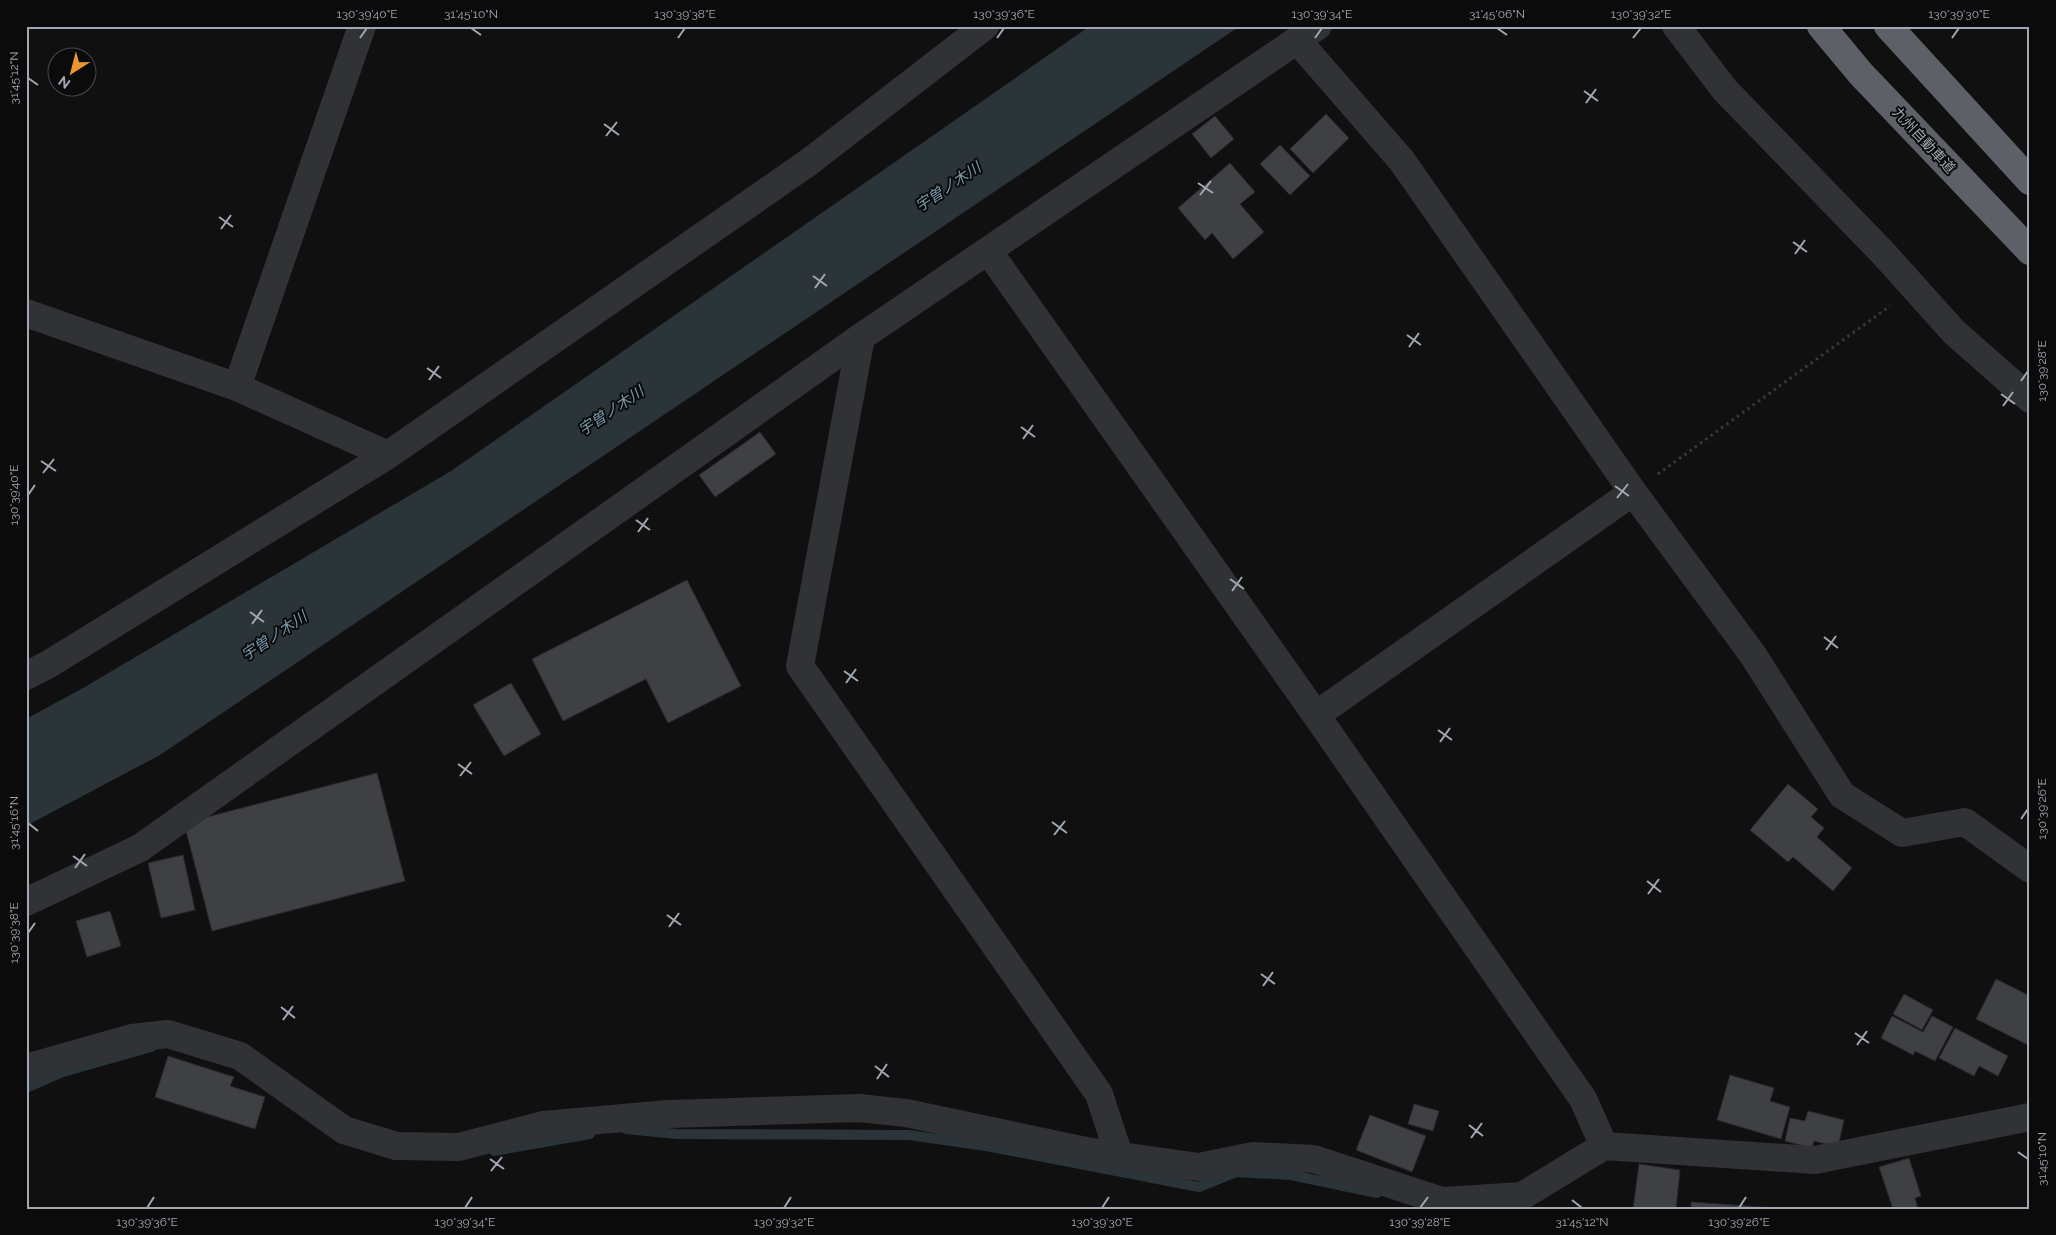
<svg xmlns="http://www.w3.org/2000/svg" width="2056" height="1235" font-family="Raleway,'Noto Sans JP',sans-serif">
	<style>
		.water { fill: #2a3439 }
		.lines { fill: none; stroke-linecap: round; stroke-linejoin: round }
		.stream { stroke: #2a3439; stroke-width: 10 }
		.building { fill: #3f4044; stroke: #2a2a2d }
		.path { stroke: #37393d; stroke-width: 3; stroke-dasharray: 2.5 4; stroke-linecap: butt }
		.street { stroke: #313236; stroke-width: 28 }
		.highway { stroke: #5d6167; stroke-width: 28 }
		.ticks { fill: none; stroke: #a1a8b2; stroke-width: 2 }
		.labels { text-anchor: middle; stroke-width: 4; stroke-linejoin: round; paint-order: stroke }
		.street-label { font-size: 14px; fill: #a1a8b2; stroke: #0b0b0c }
		.water-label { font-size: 15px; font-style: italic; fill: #789aad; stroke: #0b0b0c }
		.neatline { fill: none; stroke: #a1a8b2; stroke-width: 2 }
		.ticks-label { font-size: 12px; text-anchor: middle; fill: #a1a8b2 }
	</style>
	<rect width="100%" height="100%" fill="#101011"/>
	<path class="water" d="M1090,26H1240L160,755L26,826V719L83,688L451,471Z"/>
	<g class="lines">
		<path class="stream" d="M26,1088L63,1072L151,1047
			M626,1129L677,1134L909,1135L986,1146L1199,1187L1236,1172L1291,1175L1377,1193
			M494,1151L590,1134"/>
	</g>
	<path class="building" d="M1326,114L1349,138L1313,173L1290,149Z
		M1215,116L1234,139L1211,158L1192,134Z
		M1280,145L1310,176L1290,195L1260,164Z
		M1230,163L1255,192L1240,204L1264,232L1233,259L1212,233L1205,240L1178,208Z
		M760,432L776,454L715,497L699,475Z
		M687,580L741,686L668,723L646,679L563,721L532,659Z
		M511,683L541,734L504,756L473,705Z
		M377,773L405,881L212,931L184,823Z
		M1788,784L1818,809L1811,817L1824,828L1817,837L1852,868L1833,891L1793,857L1788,862L1750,830Z
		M183,855L195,910L161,918L148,863Z
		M110,911L121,946L87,957L76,921Z
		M1996,979L2030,996V1046L1976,1019Z
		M1904,994L1933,1010L1922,1030L1893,1014Z
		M1892,1016L1923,1032L1932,1016L1953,1027L1935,1061L1915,1051L1913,1055L1881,1038Z
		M1955,1028L2008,1056L1998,1076L1979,1066L1974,1076L1939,1058Z
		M168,1056L234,1077L230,1086L265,1097L255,1129L155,1097Z
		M1730,1075L1774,1088L1770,1101L1790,1107L1781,1139L1717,1120Z
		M1414,1104L1439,1111L1433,1131L1408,1124Z
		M1808,1111L1844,1120L1838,1147L1814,1141L1812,1148L1785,1141L1790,1118L1805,1121Z
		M1370,1115L1426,1136L1412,1172L1356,1150Z
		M1909,1158L1921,1196L1915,1198L1918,1209H1893L1879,1167Z
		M1639,1164L1680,1170L1676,1209H1633Z
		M1691,1202L1775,1208V1209H1691Z"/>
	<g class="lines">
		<path class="path" d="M1658,474L1890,306"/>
		<path class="street" d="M1676,26L1725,90L1883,253L1954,332L2030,399
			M1297,40L1402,161L1633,492L1753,655L1842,795L1902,833L1965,822L2030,869
			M989,252L1316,715L1583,1099L1604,1146
			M26,313L237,387L388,455
			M237,387L362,26
			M26,676L49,664L388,455L809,162L985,26
			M1316,715L1633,492
			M26,902L140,848L861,337
			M26,1068L132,1038L168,1034L240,1056L344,1130L396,1146L459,1147L543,1125L669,1114L859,1108L906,1113L1086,1151L1199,1167L1253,1156L1314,1159L1442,1201L1522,1196L1604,1146L1815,1160L2030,1117
			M1119,1155L1099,1094L800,666L861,337L1318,26"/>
		<path class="highway" d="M1821,26L1861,74L2030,251
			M1888,26L2030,181"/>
	</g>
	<path class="ticks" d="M471,28L481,35M1497,28L1507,35M360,38L367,28M678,38L685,28M997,38L1004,28M1315,38L1322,28M1633,38L1641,28M1952,38L1959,28M28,78L38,85M1584,91L1598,101M1586,103L1596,89M604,124L619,135M606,136L617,122M1198,183L1213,193M1200,195L1211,181M219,217L233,227M221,229L231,215M1793,242L1807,252M1795,254L1805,240M813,276L827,286M815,288L825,274M1407,335L1421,345M1409,347L1419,333M427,368L441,378M429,380L439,366M2021,381L2028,371M2001,394L2015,404M2003,406L2013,392M1021,427L1035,437M1023,439L1033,425M41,461L56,471M43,473L54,459M1615,486L1629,496M28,495L35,485M1617,498L1628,484M636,520L650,530M638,532L648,518M1230,579L1244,589M1232,591L1242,577M250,612L264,622M252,624L262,610M1824,637L1838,648M1826,650L1836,636M844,671L858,681M846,683L856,669M1438,730L1452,740M1440,742L1450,728M458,764L472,774M460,776L471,762M2021,819L2028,809M1052,822L1067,833M28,823L38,831M1054,835L1065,821M73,856L87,866M75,868L85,854M1647,881L1661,892M1648,894L1659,879M667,915L681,925M669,927L679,913M28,933L35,923M1261,974L1275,984M1263,986L1273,972M281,1007L295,1018M283,1020L293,1006M1855,1033L1869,1043M1857,1045L1867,1031M875,1066L889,1077M877,1079L887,1064M1469,1125L1483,1136M1471,1138L1482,1123M2018,1152L2028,1159M490,1159L504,1169M491,1171L502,1157M1572,1200L1582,1208M147,1208L154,1197M465,1208L472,1197M784,1208L791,1197M1102,1208L1109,1197M1420,1208L1428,1197M1739,1208L1746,1197"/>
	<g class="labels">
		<g class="street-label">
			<text transform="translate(1924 140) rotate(47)" y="5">九州自動車道</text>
		</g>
		<g class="water-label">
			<text transform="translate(948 187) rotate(-34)" y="5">宇曽ノ木川</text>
			<text transform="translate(611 411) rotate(-34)" y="5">宇曽ノ木川</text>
			<text transform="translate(274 636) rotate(-34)" y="5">宇曽ノ木川</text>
		</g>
	</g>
	<rect width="2056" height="1235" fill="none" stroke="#0b0b0c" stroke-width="55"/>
	<g transform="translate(72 72) rotate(216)"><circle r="24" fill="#0b0b0c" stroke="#474a4e"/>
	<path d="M0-4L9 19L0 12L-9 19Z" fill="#eb952d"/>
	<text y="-8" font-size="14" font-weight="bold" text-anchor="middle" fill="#a1a8b2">N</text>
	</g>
	<rect x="28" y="28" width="2000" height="1180" class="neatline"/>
	<g class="ticks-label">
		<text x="367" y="18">130°39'40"E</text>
		<text x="471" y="18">31°45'10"N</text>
		<text x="685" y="18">130°39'38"E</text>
		<text x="1004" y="18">130°39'36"E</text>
		<text x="1322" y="18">130°39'34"E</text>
		<text x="1497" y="18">31°45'06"N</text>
		<text x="1641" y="18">130°39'32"E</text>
		<text x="1959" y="18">130°39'30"E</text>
		<text transform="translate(14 78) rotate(-90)" y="4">31°45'12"N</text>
		<text transform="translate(2042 371) rotate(-90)" y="4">130°39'28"E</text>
		<text transform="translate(14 495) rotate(-90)" y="4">130°39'40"E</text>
		<text transform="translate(2042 809) rotate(-90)" y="4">130°39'26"E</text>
		<text transform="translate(14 823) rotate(-90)" y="4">31°45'16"N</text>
		<text transform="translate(14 933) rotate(-90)" y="4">130°39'38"E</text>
		<text transform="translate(2042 1159) rotate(-90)" y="4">31°45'10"N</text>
		<text x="147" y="1226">130°39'36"E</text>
		<text x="465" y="1226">130°39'34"E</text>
		<text x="784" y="1226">130°39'32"E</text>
		<text x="1102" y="1226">130°39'30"E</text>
		<text x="1420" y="1226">130°39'28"E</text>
		<text x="1582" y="1226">31°45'12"N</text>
		<text x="1739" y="1226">130°39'26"E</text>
	</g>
</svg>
